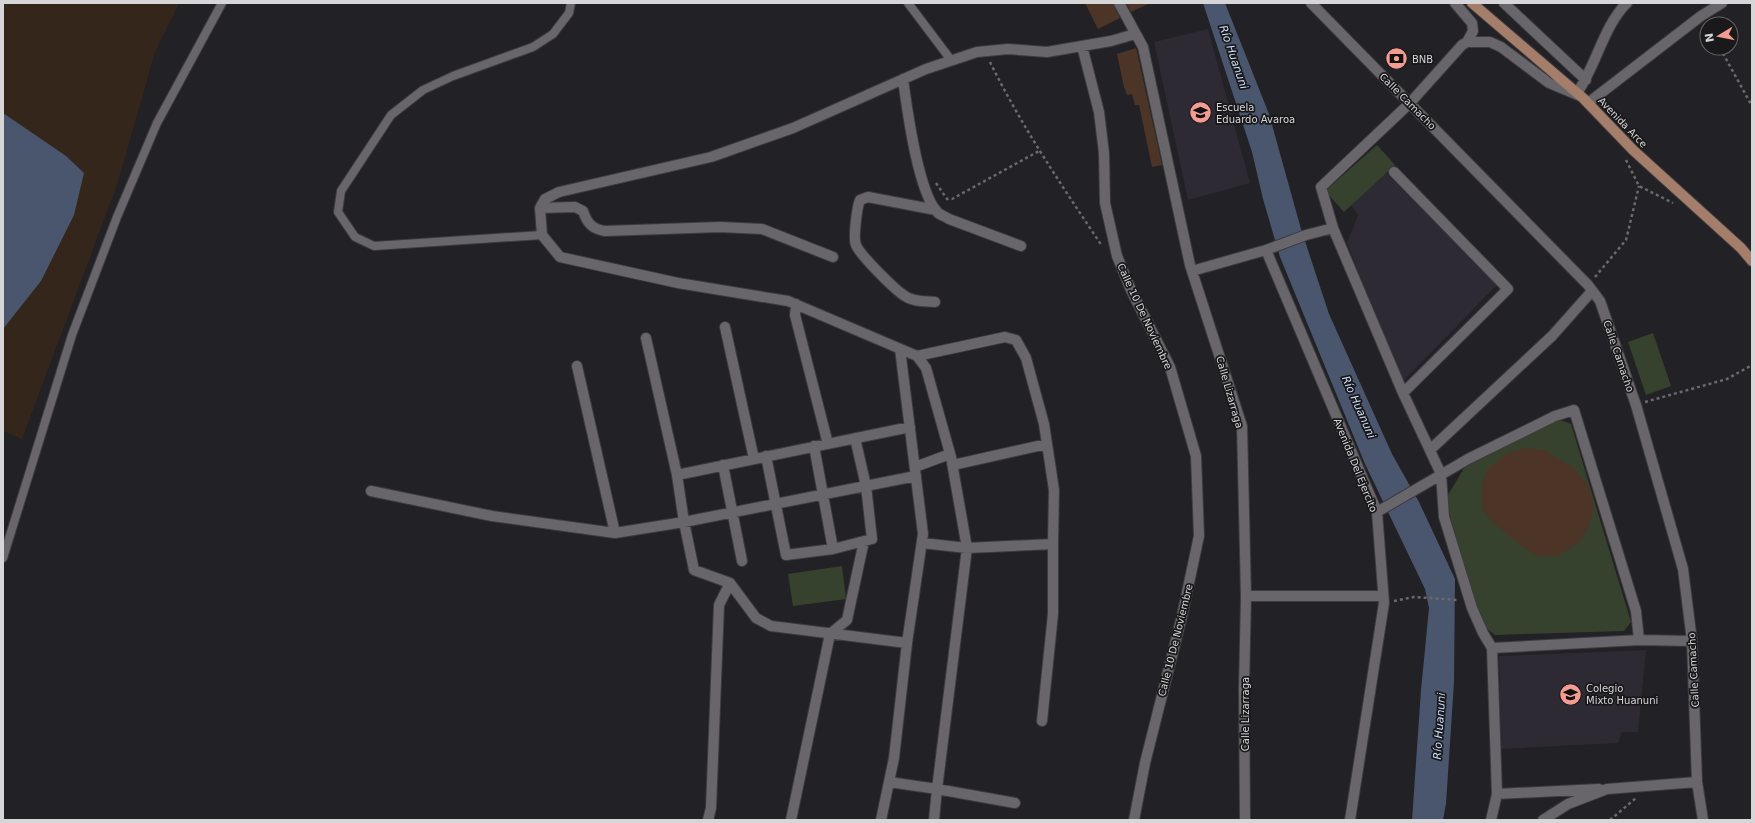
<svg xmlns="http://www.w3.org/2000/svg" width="1755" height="823" font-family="'DejaVu Sans',sans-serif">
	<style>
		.built { fill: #2d2a33 }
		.industrial { fill: #34261a }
		.green { fill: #37422e }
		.water { fill: #49566d }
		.building { fill: #4c3527 }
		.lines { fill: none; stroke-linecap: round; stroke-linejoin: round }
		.service-casing { stroke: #3c3b3e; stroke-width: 10 }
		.minor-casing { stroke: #3c3b3e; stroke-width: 12 }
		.primary-casing { stroke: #3c3b3e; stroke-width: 12 }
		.path { stroke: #6a696c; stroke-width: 2.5; stroke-dasharray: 3 3; stroke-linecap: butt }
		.service { stroke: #68666a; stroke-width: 8 }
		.minor { stroke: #68666a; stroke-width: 10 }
		.primary { stroke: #a57d6b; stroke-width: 10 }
		.labels { text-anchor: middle; stroke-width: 3.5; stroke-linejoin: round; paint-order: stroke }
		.poi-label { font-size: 10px; fill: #d6d5d7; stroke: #19181b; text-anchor: start }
		.street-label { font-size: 10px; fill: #d6d5d7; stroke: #19181b }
		.water-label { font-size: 11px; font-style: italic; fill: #cedffa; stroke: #19181b }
	</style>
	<rect width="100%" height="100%" fill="#222125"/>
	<path class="built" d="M1208,29L1250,183L1188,200L1154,42Z
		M1386,173L1497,285L1402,382L1347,243L1358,215L1351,205Z
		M1646,650L1638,732H1622L1618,743L1501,749L1499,656Z"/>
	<path class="industrial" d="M3,3H179L155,52L118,182L22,439L3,431Z"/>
	<path class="green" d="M1377,145L1395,165L1344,212L1325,191Z
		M1653,333L1671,386L1646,395L1628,342Z
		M1558,419L1571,424L1631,622L1624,631L1495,635L1482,625L1445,500L1467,463Z
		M842,566L846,599L793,606L788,574Z"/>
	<path class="water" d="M1203,3H1225L1269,114L1301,229L1329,314L1392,454L1419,502L1455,579L1454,682L1446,804L1443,820H1412L1421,690L1429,608L1425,589L1365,464L1280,257L1263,199L1252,152Z
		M3,113L66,156L84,173L74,215L41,281L3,329Z"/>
	<path class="building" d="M1085,3H1113L1120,18L1098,29Z
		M1126,3H1150L1131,12Z
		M1136,48L1137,52L1162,165L1152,167L1139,105H1135L1132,94L1127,95L1124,87L1117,54Z
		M1525,448L1544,450L1574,468L1588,485L1594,507L1588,528L1580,542L1557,556H1538L1520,545L1488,518L1482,507L1481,486L1488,468L1508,453Z"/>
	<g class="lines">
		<defs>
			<path id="service" d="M908,3L951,60
				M542,235L374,246L355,237L338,212L341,191L391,115L423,90L453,76L533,47L553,34L569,13L571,3
				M3,558L72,335L117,217L157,123L222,3"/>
			<path id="minor" d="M1119,3L1143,47L1190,265L1242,426L1246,596L1244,688L1245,820
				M1311,3L1588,285L1600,301L1636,405L1683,569L1692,641L1697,782L1703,820
				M1455,3L1472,23L1473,31L1467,42
				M1504,3L1586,80
				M1082,46L1099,112L1104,153L1105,203L1117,256L1131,290L1170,367L1196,456L1199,536L1182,616L1145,763L1134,820
				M903,79C907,109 918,193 938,213C941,215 946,217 949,219L1021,246
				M1577,93C1596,66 1604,25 1627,3
				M1588,103L1701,16L1722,3
				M1394,172L1508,289L1403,393
				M540,208L575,207L583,211C587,223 592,229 605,231L720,227L762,229L833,257
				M1333,228L1306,235L1266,250L1377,512L1384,603L1350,820
				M1192,271L1266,250
				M935,302C925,301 913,302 905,296C895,290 860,255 856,245C853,238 857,207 860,200L868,197L936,210
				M796,304L795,315L828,444
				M725,327L754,459
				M646,338L677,475
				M917,356L1005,337L1016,340L1026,358L1044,424L1054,490L1053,544
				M577,366L615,533
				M814,446L833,549
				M1431,449L1552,336L1592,291
				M766,456L786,555L833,549L872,539L866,486L855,438
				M723,465L742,561
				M953,465L1047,444
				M915,467L950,454
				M371,491L492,516L615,533L684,522L916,476
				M1377,512L1468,459L1555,416L1574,410L1636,611L1639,640
				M922,543L967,548L1053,544V614L1042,721
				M1246,596H1383
				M907,643L771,626L756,618L730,583L694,570L684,522L677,475L910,427
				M1492,648L1483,633L1472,608L1444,517L1441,474L1403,393L1333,228L1321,187L1410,103L1462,45L1467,42H1490L1501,47L1549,83L1580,96
				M889,782L937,789L934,820
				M1497,794L1599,789
				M1015,803L937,789L967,548L951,457L926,368L917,356L788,301L678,283L560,257L542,235L540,208L545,199L559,192L711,157L793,128L926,69L977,52L1008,49L1047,52L1111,41L1135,34
				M708,820L711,808L719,605L730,583
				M791,820L830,634L847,620L864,541
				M881,820L894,758L907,643L923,534L900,349
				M1491,820L1497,794L1492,648L1639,640L1692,641
				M1543,820L1568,804L1607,789L1697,782"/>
			<path id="primary" d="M1472,3L1583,98L1633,150L1741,248L1752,261"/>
		</defs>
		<use href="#service" class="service-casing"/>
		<use href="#minor" class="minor-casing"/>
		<use href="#primary" class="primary-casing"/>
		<path class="path" d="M1720,48L1752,106
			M990,62C1022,127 1062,186 1102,246
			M1626,160L1639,186L1673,203
			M936,183L947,199H952L1039,151
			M1595,277L1626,240L1639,186
			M1645,402L1727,379L1752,365
			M1394,601L1414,597L1458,600
			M1610,820L1636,798"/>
		<use href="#service" class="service"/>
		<use href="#minor" class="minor"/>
		<use href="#primary" class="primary"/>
	</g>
	<defs>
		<symbol id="bank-disc" viewBox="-11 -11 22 22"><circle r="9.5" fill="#f59c92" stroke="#19181b"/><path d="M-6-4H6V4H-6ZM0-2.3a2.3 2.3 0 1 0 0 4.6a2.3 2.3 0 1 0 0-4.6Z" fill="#111"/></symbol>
		<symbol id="school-disc" viewBox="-11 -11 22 22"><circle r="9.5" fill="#f59c92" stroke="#19181b"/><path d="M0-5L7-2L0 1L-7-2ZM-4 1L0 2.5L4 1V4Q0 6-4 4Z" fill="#111"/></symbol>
	</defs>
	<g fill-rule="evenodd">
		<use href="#bank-disc" x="1384" y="46" width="25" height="25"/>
		<use href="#school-disc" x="1188" y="100" width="25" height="25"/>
		<use href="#school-disc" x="1558" y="682" width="25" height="25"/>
	</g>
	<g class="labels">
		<g class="poi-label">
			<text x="1412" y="63">BNB</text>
			<text x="1216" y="111">Escuela<tspan x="1216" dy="12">Eduardo Avaroa</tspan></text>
			<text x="1586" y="692">Colegio<tspan x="1586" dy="12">Mixto Huanuni</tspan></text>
		</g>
		<g class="street-label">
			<text transform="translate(1408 101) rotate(45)" y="4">Calle Camacho</text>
			<text transform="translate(1623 122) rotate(46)" y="4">Avenida Arce</text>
			<text transform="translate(1145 316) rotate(65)" y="4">Calle 10 De Noviembre</text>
			<text transform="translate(1619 356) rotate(71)" y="4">Calle Camacho</text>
			<text transform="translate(1230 392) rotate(74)" y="4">Calle Lizarraga</text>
			<text transform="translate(1356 465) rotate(68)" y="4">Avenida Del Ejercito</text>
			<text transform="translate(1175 640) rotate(-76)" y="4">Calle 10 De Noviembre</text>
			<text transform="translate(1693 670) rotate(-93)" y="4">Calle Camacho</text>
			<text transform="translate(1245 714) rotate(-90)" y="4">Calle Lizarraga</text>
		</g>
		<g class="water-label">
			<text transform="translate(1234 57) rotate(71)" y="4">Río Huanuni</text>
			<text transform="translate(1359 407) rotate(66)" y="4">Río Huanuni</text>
			<text transform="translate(1439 726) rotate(-86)" y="4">Río Huanuni</text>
		</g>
	</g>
	<rect width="1755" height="823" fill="none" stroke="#d6d5d7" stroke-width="8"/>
	<g transform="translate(1719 36) rotate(260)"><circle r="19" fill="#19181b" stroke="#656466"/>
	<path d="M0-3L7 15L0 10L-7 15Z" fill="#f59c92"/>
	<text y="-6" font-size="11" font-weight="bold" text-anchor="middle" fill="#d6d5d7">N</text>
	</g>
</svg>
